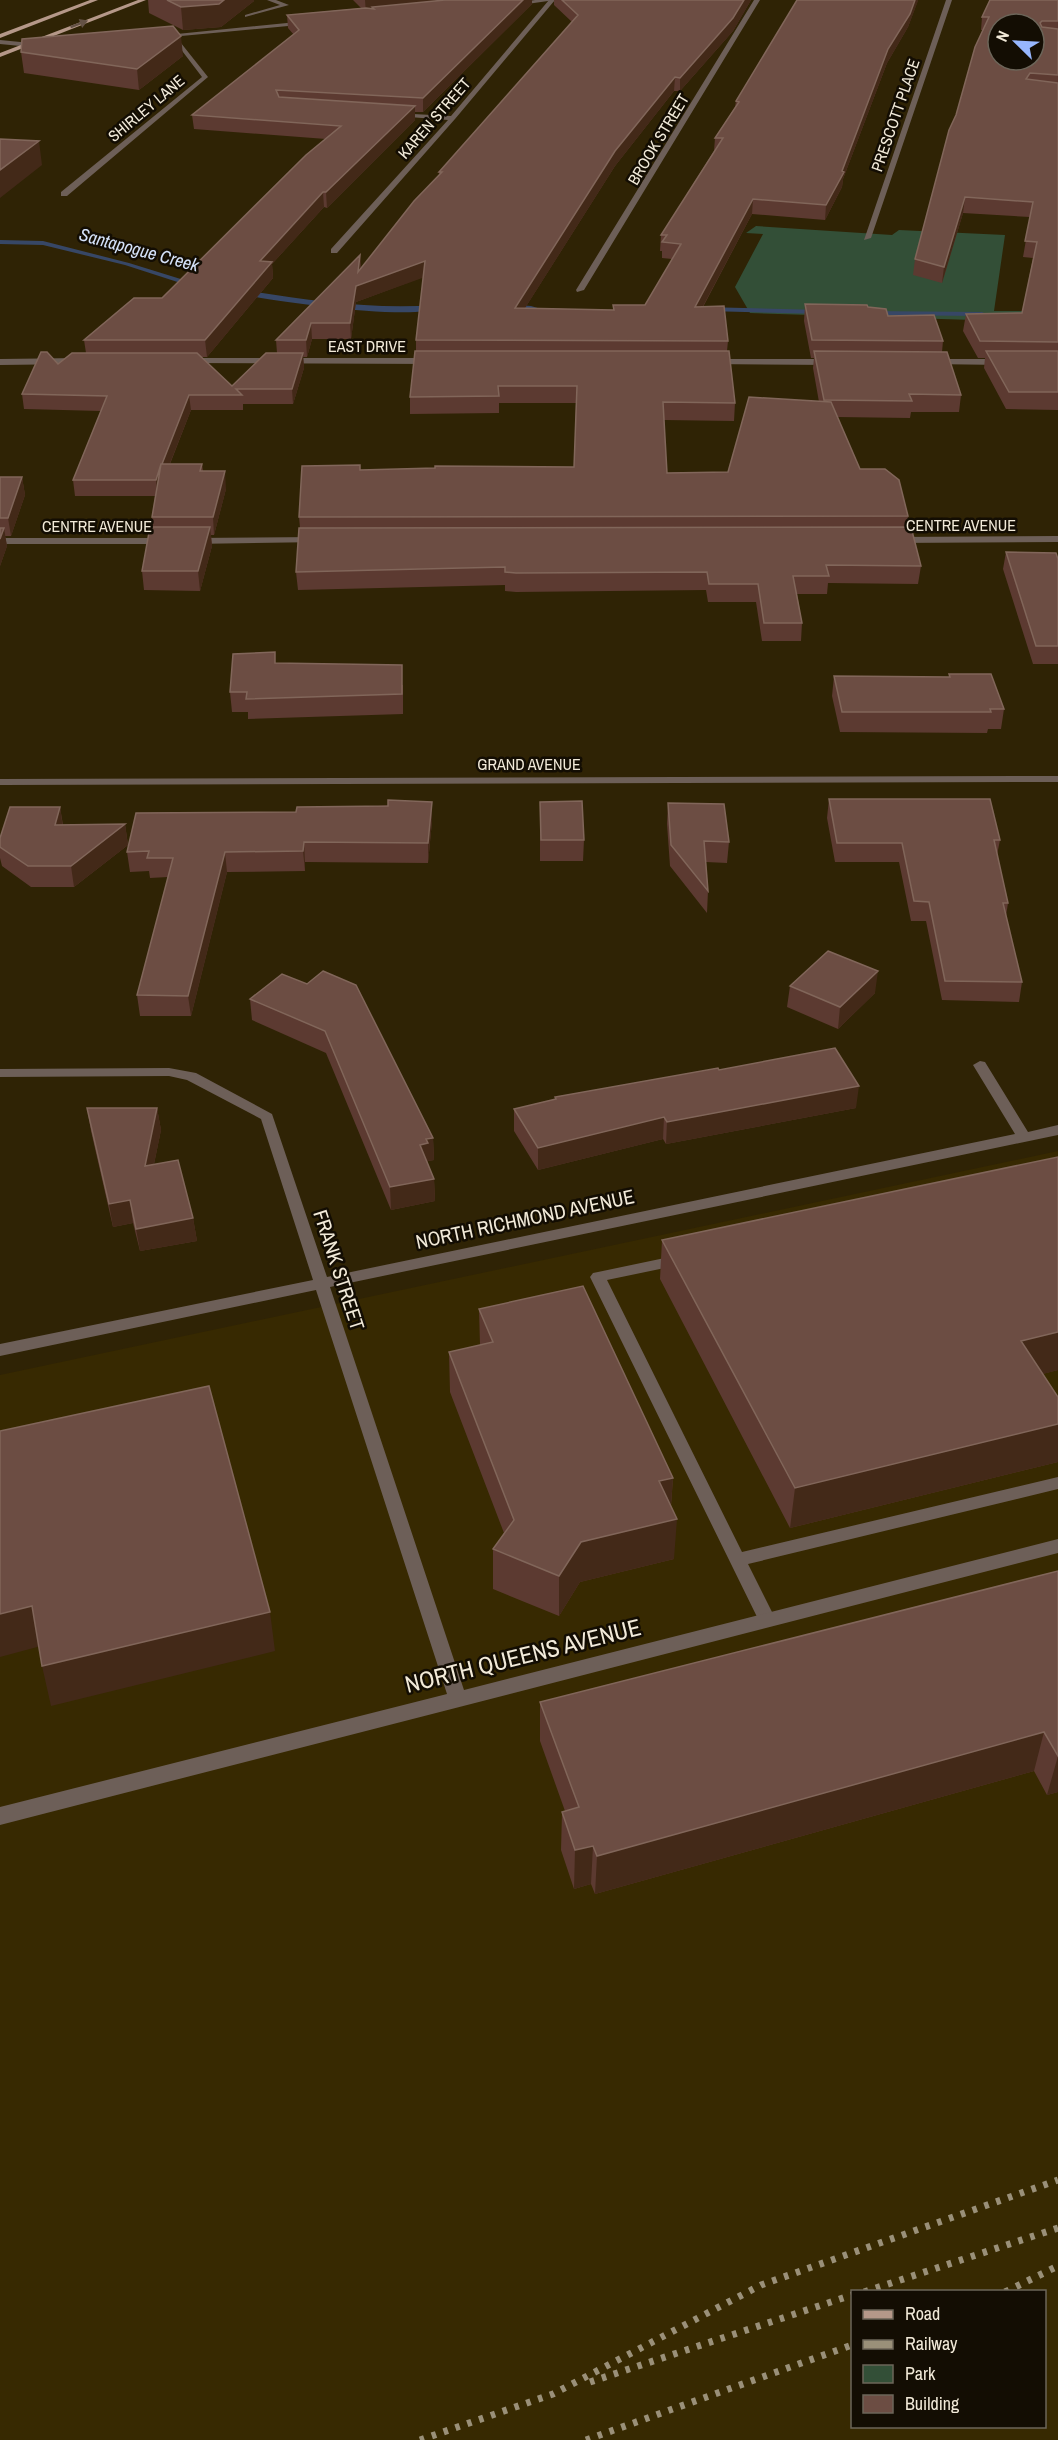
<svg xmlns="http://www.w3.org/2000/svg" width="1058" height="2440" font-family="'Archivo Narrow',sans-serif">
	<style>
		.built { fill: #372901; fill-rule: evenodd }
		.green { fill: #334f37 }
		.lines { fill: none; stroke-linecap: round; stroke-linejoin: round }
		.stream { fill: #374766; fill-rule: evenodd }
		.service { fill: #6d5f58; fill-rule: evenodd }
		.minor { fill: #6d5f58; fill-rule: evenodd }
		.tertiary { fill: #6d5f58; fill-rule: evenodd }
		.primary { fill: #b59889; fill-rule: evenodd }
		.rail { stroke: #9a9079; stroke-width: 7; stroke-dasharray: 4.5 8; stroke-linecap: butt }
		.wall { fill: #5c3a31 }
		.shaded-wall { fill: #432918 }
		.building { fill: #6c4d43; stroke: #81665a; stroke-width: 1.5; fill-rule: evenodd }
		.oneway { fill: #645246 }
		.labels { text-anchor: middle; stroke-width: 5; stroke-linejoin: round; paint-order: stroke }
		.far-street-label { font-size: 16px; fill: #f2ead9; stroke: #130d03 }
		.far-water-label { font-size: 18px; font-style: italic; fill: #d5e2f9; stroke: #130d03 }
		.street-label { font-size: 20px; fill: #f2ead9; stroke: #130d03 }
		.near-street-label { font-size: 24px; fill: #f2ead9; stroke: #130d03 }
	</style>
	<rect width="100%" height="100%" fill="#2f2305"/>
	<path class="built" d="M1058,1151V2440H0V1375ZM852,2292H1044V2426H852Z"/>
	<path class="green" d="M756,226L892,235L899,230L1005,235L994,311H1058L1006,321L750,313L735,287L763,234L746,233Z"/>
	<g class="lines">
		<path class="stream" d="M0,240L43,241L129,263L200,285L193,287L125,265L43,245L0,244Z
			M242,290C307,300 371,310 437,305L441,307C415,322 274,301 239,294L238,292Z
			M504,304L531,306L554,313L550,315C537,312 513,311 503,306Z
			M704,307L823,310L827,312L823,314L707,311L703,309Z
			M866,311L982,312L986,314L982,316L869,315L865,313Z"/>
		<path class="service" d="M267,0H276L289,5L245,17V15L280,5Z
			M679,1255L687,1260L684,1264L607,1280L742,1552L1058,1477V1489L748,1564L776,1620L773,1625L767,1627L761,1625L590,1277L593,1273L598,1272Z"/>
		<path class="minor" d="M549,0H555L455,119L337,253H331V249L448,120L396,116L394,113L451,116Z
			M754,0H760L584,290L577,292L576,290Z
			M946,0H952L871,238L864,240Z
			M173,33L208,77L67,196H61V192L202,77L170,35Z
			M185,358H434L438,361L434,364L182,363L181,361Z
			M0,359L80,358L84,361L80,364L0,365Z
			M710,359H833L837,362L833,365L707,364L706,362Z
			M932,359H1004L1008,362L1004,365L929,364V360Z
			M1058,536V542L894,543L889,540L894,537Z
			M318,537L321,538V542L192,544L187,541L192,538Z
			M0,538H168L173,541L168,544H0Z
			M1058,776V782L0,785V779Z
			M980,1061L985,1062L1028,1132L1058,1125V1135L330,1287L464,1690L1058,1539V1553L0,1825V1807L447,1694L316,1290L0,1356V1344L313,1280L261,1119L187,1080L169,1076L0,1077V1069L169,1068L196,1073L272,1114L327,1277L1015,1134L973,1065Z"/>
		<path class="tertiary" d="M535,0H555L513,6L510,4Z
			M307,21L309,24L160,38L157,36Z
			M0,40L41,44L44,46L41,48L0,44Z"/>
		<path class="primary" d="M90,0H98L0,38V34Z
			M138,0H146L0,57V53Z"/>
		<path class="rail" d="M864,2292L1058,2228
			M1005,2292L1058,2266
			M590,2382L852,2295
			M420,2440L553,2394L761,2285L1058,2180
			M586,2440L852,2345"/>
	</g>
	<path class="wall" d="M148,0H254V1L221,27L183,30L149,13Z
		M353,0H532V4L423,112H415V120L327,208L324,207L272,264L273,278L207,357H201L232,386L277,353L276,340L360,255L361,268L439,175V172L572,22L554,5V0H751L733,31L680,91H674L615,166L525,308L613,310V305H645L672,259L662,258V251H660L661,235L714,151L715,138L735,107L736,101L797,0H918L908,27L887,63L843,179L842,187L825,220L752,214L703,307L728,341L727,351L735,403L734,421L664,420L667,473L728,472L819,402L813,368L814,358H811L804,321L805,304L868,307L943,341L942,352L961,395L959,412H911L910,418L837,417L860,469L908,516L907,527L921,566L918,584L828,583L827,594H797L802,623L801,641H762L756,602H708L706,590L516,592L505,591V585L298,590L296,572L300,528L299,517L361,470L574,467L576,403H499V413L410,414V397L416,351V340L423,277L356,302L351,339H312L307,357H303L304,368L293,404H243V410H191L170,464H202L203,471L226,489L214,535H211L212,546L200,591L144,590L142,571L153,527L152,517L155,496H75L73,480L101,411L24,409L22,394L58,364L86,353L84,340L162,298L326,139L194,129L192,115L294,35L288,28L287,15L361,8Z
		M1058,0V410L1006,409L984,368L985,358H978L963,331L966,314L1022,313L1033,258L1023,257L1030,217L963,213L942,283L913,275L915,259L956,115L983,30H981L982,17Z
		M21,52L183,56L139,90L24,73Z
		M0,477H22L25,495L11,536H5L7,546L0,566Z
		M1006,552L1058,559V664H1033L1003,569Z
		M276,663L403,685V714L248,719V712H232L230,692Z
		M949,674L1004,709L1001,729H988L987,733L840,732L832,696L834,676L949,677Z
		M829,799L1000,840L997,855L1008,903L1006,916L1022,982L1019,1002L942,1000L926,921H911L899,862H835L827,818Z
		M432,802V821L428,863L305,862V871L227,872L191,1016H140L137,995L168,877L150,878L149,871L130,872L127,852L296,812Z
		M540,802L584,840L583,861H540Z
		M668,803L729,842L727,863L706,862L708,891L707,913L670,866L667,824Z
		M60,807L63,825L125,824L128,845L74,887H31L2,866L0,858V838Z
		M307,984L433,1138L434,1160L428,1161V1165L434,1179L435,1201L391,1210L326,1053L252,1020L250,999Z
		M790,986L875,993L838,1029L787,1007Z
		M719,1070L856,1108L666,1144L663,1139L538,1170L514,1131V1109L555,1099V1097Z
		M87,1108H157L161,1130L154,1164L193,1218L197,1241L140,1251L133,1223L113,1227L91,1131Z
		M662,1240L1058,1370L1042,1374L1058,1397V1462L790,1528L660,1279Z
		M479,1309L673,1478L671,1506L674,1559L580,1582L559,1616L493,1589V1549L504,1533L450,1392L449,1352L480,1345Z
		M1058,1571V1792L1047,1795L1034,1771L595,1894L591,1884L574,1889L561,1850L562,1812L565,1811L540,1741V1702Z"/>
	<path class="shaded-wall" d="M224,0H254V1L221,27L183,30L181,7Z
		M365,0H513L372,7V13H366Z
		M523,0H532V4L423,112V98Z
		M744,0H751L733,31L680,91V78Z
		M915,0H918V1L908,27L887,63L843,179L842,187L825,220L826,205L888,49Z
		M181,36L183,56L139,90L137,69Z
		M675,77L674,91L615,166L515,324V308L615,151Z
		M415,106V120L327,208L326,192Z
		M39,141L42,165L0,198V170Z
		M323,192L324,207L272,264L273,278L207,357L205,340L260,261Z
		M965,197L963,213L942,283L944,267Z
		M753,199L752,214L694,323L695,307Z
		M360,255L361,271L425,261V277L356,302L351,339L350,323Z
		M311,323L312,339L307,357L306,340Z
		M303,353L304,368L293,404L292,389Z
		M189,395L191,410L157,496L156,480Z
		M225,471L226,489L214,535L213,517Z
		M22,477L25,495L11,536L8,518Z
		M210,527L212,546L200,591L198,571Z
		M4,528L7,546L0,566V539Z
		M432,802V821L428,863V843Z
		M60,807L63,828L55,825Z
		M125,824L128,845L74,887L71,866Z
		M304,842L305,862V871L303,851Z
		M225,852L227,872L191,1016L188,996Z
		M878,971L875,993L838,1029L840,1007Z
		M859,1086L856,1108L666,1144L667,1122Z
		M157,1108L161,1130L149,1188L145,1166Z
		M664,1117L663,1139L538,1170V1148Z
		M433,1138L434,1160L428,1161V1166L420,1145L426,1139Z
		M434,1179L435,1201L391,1210L390,1187Z
		M130,1200L133,1223L113,1227L109,1204Z
		M193,1218L197,1241L140,1251L136,1229Z
		M1058,1332V1370L1013,1382L1021,1341Z
		M1058,1424V1462L790,1528L795,1488Z
		M673,1478L670,1518L659,1481Z
		M677,1519L674,1559L580,1582L559,1616V1576L581,1542Z
		M32,1606L41,1646L0,1657V1614Z
		M270,1612L275,1651L51,1706L42,1666Z
		M1044,1732L1034,1771L595,1894L597,1856Z
		M1058,1756V1792L1047,1795Z
		M593,1846L591,1884L574,1889L575,1850Z"/>
	<path class="building" d="M167,0H224L219,4L181,7Z
		M445,0H523L423,98L276,90L279,97L415,106L326,192H323L260,261L272,262L205,340H84L134,298H162L306,155L341,126L192,115L299,30L287,15L366,8L374,9L372,7Z
		M562,0H744L733,18L680,78L675,77L615,151L515,308L614,310L613,305H645L681,244L662,242L667,235H661L723,138H715L739,102L736,101L797,0H915L910,14L888,49L842,171L844,172L826,205L753,199L695,307L724,306L728,341L416,340L425,261L356,286L350,323H311L306,340H276L360,255L358,272L414,201L442,172H439L578,15Z
		M990,0H1058V21H1042L1040,23L1042,27L1058,29V75L1030,73L1026,79L1058,83V342L980,341L966,314L1022,313L1037,242L1025,241L1033,202L965,197L944,267L915,259L949,130L956,115L975,47L989,17H982ZM998,24H1034V60H998Z
		M173,26L181,36L137,69L21,52L22,39Z
		M0,139L39,141L0,170Z
		M805,304L867,305L868,307L886,309L888,316L934,315L943,341L812,340Z
		M415,351H729L735,403L663,402L667,473L728,472L749,397L831,402L860,469H885L899,480L908,516L299,517L302,466L360,465V470L435,468V466L574,467L577,386H498L499,396L410,397Z
		M814,351L947,352L961,395L909,394L912,401L824,400Z
		M986,351H1058V392H1009Z
		M41,352H47L58,364L72,353H197L232,386L266,353H303L292,389H236L242,395H189L162,464H161L156,480H73L107,396L22,394Z
		M161,464H202L200,471H225L213,517H152Z
		M0,477H22L8,518H0Z
		M150,527H210L198,571H142Z
		M911,527L921,566L826,565L829,576H793L802,623H764L758,584H709L707,572L516,573L505,572V567L296,572L299,528Z
		M0,528H4L0,539Z
		M1006,552L1056,553L1058,559V646H1036Z
		M275,652V663L402,665V694L246,699L247,692H230L233,654Z
		M949,674H991L1004,709H990L991,712H842L834,676L950,677Z
		M829,799H990L1000,840H994L1008,903H1003L1022,982L945,981L929,902L914,901L902,843H837Z
		M388,800L432,802L428,843L304,842L303,851L225,852L188,996L137,995L173,858H147L149,851L127,852L136,813L296,812L297,807L388,806Z
		M582,801L584,840H541L540,802Z
		M668,803L724,804L729,842L704,841L708,891L671,845Z
		M10,807H60L55,825L125,824L71,866H28L0,847V838Z
		M828,951L878,971L840,1007L790,986Z
		M323,971L356,985L433,1138L426,1139L428,1143L420,1145L434,1179L390,1187L325,1031L250,999L282,974L307,984Z
		M835,1048L859,1086L667,1122L664,1117L538,1148L514,1109L556,1099L555,1097L718,1068L719,1070Z
		M87,1108H157L145,1166L178,1160L193,1218L136,1229L130,1200L109,1204Z
		M1058,1157V1332L1021,1341L1058,1397V1424L795,1488L662,1240Z
		M583,1286L673,1478L659,1481L677,1519L581,1542L559,1576L493,1549L514,1520L449,1352L493,1342L479,1309Z
		M209,1386L270,1612L42,1666L32,1606L0,1614V1431Z
		M1058,1571V1756L1044,1732L597,1856L593,1846L575,1850L562,1812L579,1807L540,1702Z"/>
	<defs><path id="oneway-solid" d="M-6-.8H1V-3.2L6.5 0L1 3.2V.8H-6Z" transform="scale(1.5)"/></defs>
	<use class="oneway" href="#oneway-solid" transform="translate(79 24) rotate(-21)"/>
	<g class="labels">
		<g class="far-street-label">
			<text transform="translate(146 108) rotate(-40)" y="6">SHIRLEY LANE</text>
			<text transform="translate(895 115) rotate(-71)" y="6">PRESCOTT PLACE</text>
			<text transform="translate(434 118) rotate(-49)" y="6">KAREN STREET</text>
			<text transform="translate(658 139) rotate(-59)" y="6">BROOK STREET</text>
			<text x="367" y="352">EAST DRIVE</text>
			<text x="961" y="531">CENTRE AVENUE</text>
			<text x="97" y="532">CENTRE AVENUE</text>
			<text x="529" y="770">GRAND AVENUE</text>
		</g>
		<g class="far-water-label">
			<text transform="translate(139 250) rotate(15)" y="6">Santapogue Creek</text>
		</g>
		<g class="street-label">
			<text transform="translate(525 1219) rotate(-12)" y="7">NORTH RICHMOND AVENUE</text>
			<text transform="translate(339 1270) rotate(72)" y="7">FRANK STREET</text>
		</g>
		<g class="near-street-label">
			<text transform="translate(523 1656) rotate(-14)" y="8">NORTH QUEENS AVENUE</text>
		</g>
	</g>
	<rect x="851" y="2290" width="195" height="138" fill="#130d03" stroke="#6c6559" stroke-width="1.5"/>
	<rect x="863" y="2310" width="30" height="9" fill="#b59889" stroke="#6c6559" stroke-width="1.5"/>
	<text x="905" y="2320" font-size="18" fill="#f2ead9">Road</text>
	<rect x="863" y="2340" width="30" height="9" fill="#9a9079" stroke="#6c6559" stroke-width="1.5"/>
	<text x="905" y="2350" font-size="18" fill="#f2ead9">Railway</text>
	<rect x="863" y="2365" width="30" height="18" fill="#334f37" stroke="#6c6559" stroke-width="1.5"/>
	<text x="905" y="2380" font-size="18" fill="#f2ead9">Park</text>
	<rect x="863" y="2395" width="30" height="18" fill="#6c4d43" stroke="#6c6559" stroke-width="1.5"/>
	<text x="905" y="2410" font-size="18" fill="#f2ead9">Building</text>
	<g transform="translate(1016 42) rotate(294)"><circle r="28" fill="#130d03" stroke="#6c6559" stroke-width="1.5"/>
	<path d="M0-4.5L10 22L0 15L-10 22Z" fill="#97b6fd"/>
	<text y="-9" font-size="16" font-weight="bold" text-anchor="middle" fill="#f2ead9">N</text>
	</g>
</svg>
